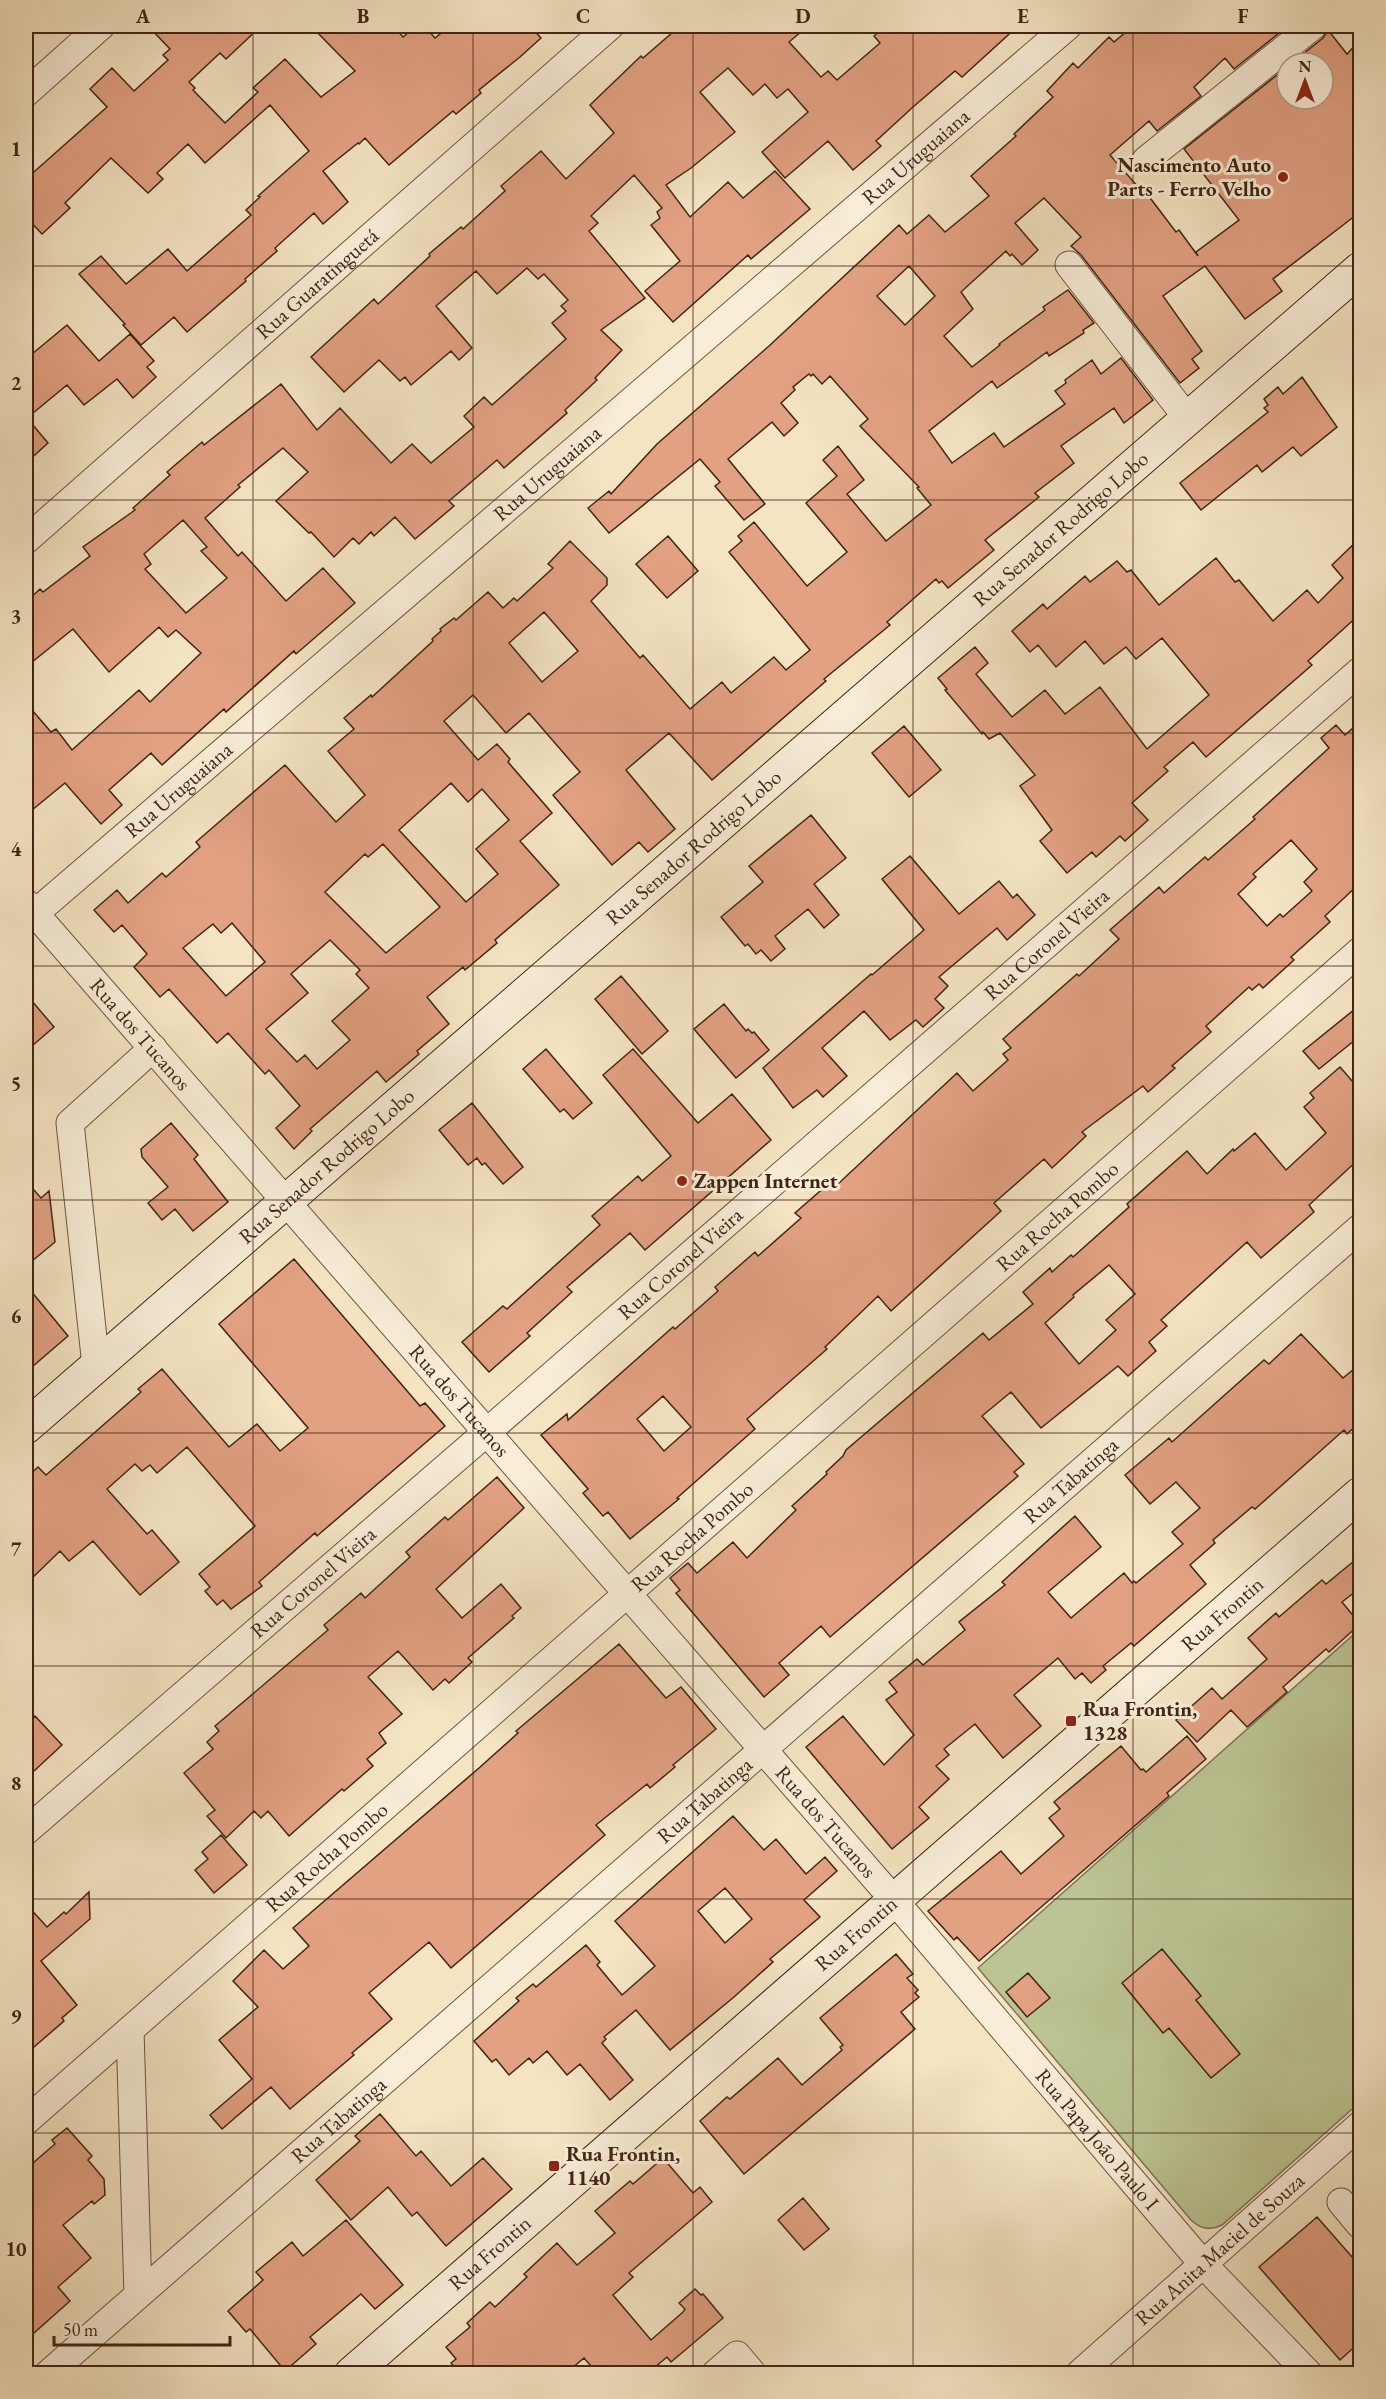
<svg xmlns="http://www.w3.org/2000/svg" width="1386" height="2399" font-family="'EB Garamond',serif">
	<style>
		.green { fill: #bcc493; stroke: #7e7454; stroke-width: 1.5 }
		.building { fill: #e2a183; stroke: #412414; stroke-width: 1.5; fill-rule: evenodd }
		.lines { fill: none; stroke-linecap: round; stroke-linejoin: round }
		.street-casing { stroke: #6e5440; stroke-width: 29 }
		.secondary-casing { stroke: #412414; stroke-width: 35 }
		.street { stroke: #f8edd7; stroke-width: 27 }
		.secondary { stroke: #f8edd7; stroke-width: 33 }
		.grid { fill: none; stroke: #412414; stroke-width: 1.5; stroke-opacity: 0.55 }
		.poi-dot { fill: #8f2418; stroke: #f8edd7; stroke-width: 2 }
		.labels { text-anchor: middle; stroke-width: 6; stroke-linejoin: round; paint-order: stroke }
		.street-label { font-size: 21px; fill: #412414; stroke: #f8edd7 }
		.poi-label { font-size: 21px; font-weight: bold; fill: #412414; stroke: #f8edd7; text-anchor: start }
		.neatline { fill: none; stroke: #412414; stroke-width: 2 }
		.grid-label { font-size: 20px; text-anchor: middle; font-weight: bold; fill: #412414 }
	</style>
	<rect width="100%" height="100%" fill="#f4e4c2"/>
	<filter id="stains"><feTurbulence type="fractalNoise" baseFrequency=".00333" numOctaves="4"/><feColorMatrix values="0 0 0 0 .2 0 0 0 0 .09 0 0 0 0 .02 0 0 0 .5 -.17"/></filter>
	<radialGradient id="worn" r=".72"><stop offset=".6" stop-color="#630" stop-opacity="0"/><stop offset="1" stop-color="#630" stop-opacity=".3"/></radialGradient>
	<path class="green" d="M1360,1629V2102L1222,2225C1210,2231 1200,2229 1191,2220L978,1968Z"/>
	<path class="building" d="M148,26H261L226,59L220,53L189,82L195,88L193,90L225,123L258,92L253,88L285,59L321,97L355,71L311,26H393L403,37L416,26H424L435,38L450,26H530L541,38L520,57L479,90L481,93L456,114L453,111L389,165L365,138L359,144L358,143L323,171L348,202L323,224L314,213L275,248L277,251L245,279L246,281L187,332L174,317L141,345L123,325L125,324L79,274L101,256L126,284L168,249L187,271L251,215L246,210L260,197L258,196L309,151L270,105L205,163L188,144L157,173L163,179L148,193L111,158L65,203L70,208L42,234L26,217V179L107,107L90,89L112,68L134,91L168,60L163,55L170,49Z
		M680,26H808L789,42L821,77L828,71L837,80L880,43L874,36L886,26H1018L962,77L955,71L913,107L876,141L881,146L853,170L828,141L785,178L762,152L808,112L788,89L777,98L765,84L753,95L728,68L700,92L735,132L691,168L666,185L690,217L728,182L743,198L775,171L810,209L751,259L748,255L673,322L645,291L680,261L651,225L660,218L657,212L662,208L634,175L591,216L598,223L589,231L645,298L601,330L622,350L595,378L597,380L565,410L567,413L504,468L497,460L449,501L454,506L415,539L395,517L374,536L371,532L359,544L353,538L334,557L311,532L309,533L276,501L308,472L283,448L238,485L240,487L205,518L238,556L242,552L286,601L323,568L355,603L296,654L294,651L226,712L224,709L162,765L151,753L109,790L122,805L101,824L65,783L26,815V703L51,732L56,729L72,750L139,690L150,702L201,653L176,630L168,637L159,627L109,672L73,629L26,667V602L40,589L43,592L90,556L83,547L135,510L133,508L170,475L167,472L202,442L204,445L281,384L317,430L340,408L391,463L412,444L431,463L474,427L464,416L484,397L492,405L566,339L552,323L566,311L561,306L568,300L544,274L538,279L527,268L497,294L476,271L436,306L472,348L459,360L451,351L411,385L405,377L400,381L379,360L344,392L311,357L374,299L378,304L430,256L429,254L461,227L463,229L505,191L501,186L541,151L566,179L614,133L590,105L641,56L643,58ZM183,520L207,547L201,551L227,578L186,613L145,569L151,564L144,554Z
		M1133,26H1288L1234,69L1225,58L1194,87L1201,96L1157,131L1149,121L1110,155L1139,188L1141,186L1176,232L1179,230L1198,256L1196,252L1239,220L1184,149L1287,67V99H1323V63H1292L1323,38L1328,30L1347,54L1360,40V212L1273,279L1282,291L1245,319L1205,266L1163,296L1202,351L1192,359L1199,368L1180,383L1081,255L1071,246L1081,237L1044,198L1015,223L1038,250L1022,265L1012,254L1010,256L1006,251L961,292L973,309L944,336L972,367L1000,345L999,344L1045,310L1043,307L1068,290L1094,323L1083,330L1084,333L1049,356L1047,352L997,388L992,381L929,431L952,463L994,433L1004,447L1065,404L1055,391L1066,383L1065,380L1092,360L1101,374L1121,358L1153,400L1124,423L1114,408L1061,446L1074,463L1035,493L1039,497L985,540L994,550L948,588L942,581L939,583L936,579L887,622L890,625L824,679L826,681L712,780L669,733L626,770L675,829L648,852L639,842L612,865L553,795L580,772L529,713L506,733L473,695L444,721L478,760L497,744L510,759L508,762L552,813L520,841L559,885L495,940L497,943L465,970L463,967L427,997L449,1024L417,1051L419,1054L386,1082L377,1071L310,1129L312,1131L294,1149L276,1128L300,1106L269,1070L265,1074L228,1033L217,1043L169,989L160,997L134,967L147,954L122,925L114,932L94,910L117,890L128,903L162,873L166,877L200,847L196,842L285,765L336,822L365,795L328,751L354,729L344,718L371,695L372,697L433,641L432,639L441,631L440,629L454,618L456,620L488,592L503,608L514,598L517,601L553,568L548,564L570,541L607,578V585L591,601L640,658L643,655L690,709L722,682L731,693L774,657L786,670L810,650L729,552L742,541L738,536L754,522L807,586L847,552L806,503L837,476L823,460L838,446L864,480L847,494L886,541L931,505L917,488L919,487L860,426L868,419L830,376L822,384L813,374L811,376L809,374L793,387L795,390L781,403L798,423L784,436L772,422L728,459L765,504L744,520L715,486L720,482L700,459L609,533L588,508L609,491L611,494L657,444L769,346L899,225L907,234L929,215L945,232L989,196L971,176L1016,136L1014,134L1053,97L1047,91L1073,63L1078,68L1109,37L1114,42ZM909,266L935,296L905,325L877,296ZM544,612L578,651L542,682L509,643ZM451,783L468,802L482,789L509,820L476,849L498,874L466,902L399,830ZM383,844L440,907L386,953L325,892L365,854L368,857ZM232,923L265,962L226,996L183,948L213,924L221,933ZM330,940L360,970L356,974L369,988L332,1021L350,1040L317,1069L305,1055L297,1062L266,1029L308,993L291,974Z
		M67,325L99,361L130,334L154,361L147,367L156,377L133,398L117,379L84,405L67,385L27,418L48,443L26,463V359Z
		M1302,377L1337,427L1301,456L1293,447L1262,472L1257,465L1201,510L1180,483L1268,412L1264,408L1268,405L1264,399L1278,387L1283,394Z
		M668,536L698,571L667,598L636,564Z
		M1360,538V614L1308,661L1312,665L1206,757L1193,742L1164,767L1168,771L1132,803L1148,820L1125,841L1120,836L1096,857L1092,852L1067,873L1040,841L1052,830L1020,786L1035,775L1000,733L989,739L983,732L982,734L945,690L947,689L938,678L975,647L988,663L976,674L1012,717L1045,690L1065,714L1100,687L1147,749L1209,695L1162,638L1136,659L1126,647L1104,664L1085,641L1056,667L1038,645L1030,652L1012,631L1043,604L1047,609L1085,576L1090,582L1117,561L1127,572L1131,570L1159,605L1216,558L1235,582L1239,580L1273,621L1307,590L1318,603L1343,578L1332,565Z
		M1360,722V883L1325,916L1330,922L1291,957L1294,960L1263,988L1259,984L1252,990L1249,987L1206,1026L1211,1032L1172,1066L1175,1068L1148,1092L1143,1086L1082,1132L1086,1136L1052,1168L1044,1159L994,1203L1001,1211L891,1311L878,1296L825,1347L827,1349L747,1419L755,1429L677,1498L679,1499L630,1539L608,1512L603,1516L583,1493L588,1489L541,1435L567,1414L568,1420L673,1327L675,1329L718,1291L715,1287L755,1252L758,1256L801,1218L795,1213L835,1178L839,1183L957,1073L973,1091L1008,1060L1003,1054L1011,1048L1003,1039L1077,974L1079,976L1119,939L1110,930L1159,887L1164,893L1205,857L1208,860L1255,819L1253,817L1329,748L1321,738L1336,725L1345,735ZM1291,840L1317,869L1304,882L1312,891L1283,917L1280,914L1267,926L1238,894L1256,877L1253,874ZM663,1396L691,1427L664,1451L637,1419Z
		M904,726L941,770L909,797L872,753Z
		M811,815L846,858L814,884L839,915L824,928L808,909L775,936L785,949L771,961L761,950L756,954L748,944L745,946L721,917L763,882L749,866Z
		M910,856L959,914L999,881L1013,898L1017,894L1035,915L1007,940L997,928L939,977L948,986L935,999L944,1008L923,1027L916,1020L890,1040L864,1011L822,1048L847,1076L823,1097L817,1090L793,1108L763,1068L871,974L872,975L924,930L882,879Z
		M621,976L668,1031L642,1054L595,999Z
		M26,994L54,1027L26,1051Z
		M724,1004L746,1031L748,1029L752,1033L754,1032L769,1050L736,1078L694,1029Z
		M1360,1005V1036L1319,1069L1303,1051Z
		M546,1049L592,1103L573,1119L564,1109L560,1112L523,1069Z
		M633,1049L698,1123L732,1094L771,1140L645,1250L630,1233L567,1287L572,1292L527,1333L530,1336L489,1372L462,1342L503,1306L507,1309L600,1225L592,1216L638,1176L642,1181L671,1156L603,1075Z
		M1340,1067L1360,1090V1158L1309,1205L1314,1212L1261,1258L1247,1242L1161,1320L1167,1326L1149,1342L1156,1351L1128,1376L1118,1366L1041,1428L1011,1392L982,1416L1024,1464L1014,1472L1018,1476L830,1637L821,1626L779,1663L789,1675L764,1697L676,1593L680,1590L670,1578L688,1563L697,1573L733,1542L747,1558L796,1510L792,1506L827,1474L826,1472L843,1456L846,1450L983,1333L989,1340L1033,1304L1023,1292L1050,1268L1052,1272L1071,1255L1073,1257L1129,1207L1127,1204L1187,1151L1207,1174L1233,1149L1234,1151L1255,1133L1286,1170L1326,1133L1304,1107L1314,1098L1310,1093ZM1109,1265L1135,1294L1106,1320L1116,1330L1079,1364L1045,1323L1074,1297L1073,1295Z
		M472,1103L523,1167L503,1184L485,1163L482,1165L477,1158L468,1165L439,1130Z
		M171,1123L198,1155L194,1159L228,1202L193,1231L175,1209L162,1220L148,1203L168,1187L142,1157L141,1149Z
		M26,1181L41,1198L49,1191L55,1242L26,1266Z
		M294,1259L420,1406L425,1403L445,1426L317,1536L315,1533L259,1582L262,1586L231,1609L223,1600L217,1605L205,1591L210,1587L199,1574L255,1526L187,1447L157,1473L150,1465L142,1471L135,1464L107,1489L147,1534L152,1530L179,1562L140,1595L93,1541L69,1561L60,1551L26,1584V1478L38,1467L46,1475L141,1392L138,1389L162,1369L229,1447L257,1424L280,1451L308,1428L219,1324Z
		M26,1285L68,1336L26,1372Z
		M1301,1334L1343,1378L1360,1364V1422L1347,1434L1344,1430L1255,1509L1252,1507L1213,1540L1215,1543L1190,1565L1206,1584L1134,1646L1131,1643L1103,1666L1106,1670L1091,1683L1082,1673L1075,1679L1058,1658L1014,1695L1041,1726L1003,1758L975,1724L944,1749L949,1755L936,1766L949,1779L919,1807L929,1818L892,1849L806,1747L843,1716L884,1765L914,1735L886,1700L897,1692L889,1682L917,1659L923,1665L965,1630L959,1622L1005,1585L1002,1582L1075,1516L1101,1547L1048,1592L1071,1618L1124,1573L1132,1583L1134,1581L1136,1583L1183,1544L1172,1532L1200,1508L1176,1482L1150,1504L1125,1475L1169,1438L1172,1442L1264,1360L1269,1364Z
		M497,1477L524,1508L436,1589L462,1618L501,1584L521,1608L512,1616L514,1618L468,1658L472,1662L449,1683L445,1679L433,1690L398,1651L368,1677L402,1714L379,1733L386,1743L367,1759L373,1766L344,1791L342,1789L289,1836L268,1811L261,1818L254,1811L226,1838L207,1816L215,1810L184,1773L213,1749L207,1742L219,1731L215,1726L328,1630L324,1625L361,1593L365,1598L410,1557L406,1552L445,1517L448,1520Z
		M1360,1556V1588L1342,1602L1360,1624L1329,1652L1326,1649L1283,1687L1287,1692L1247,1727L1231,1710L1197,1742L1176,1720L1212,1688L1222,1699L1267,1659L1248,1638L1276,1613L1279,1617L1322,1580L1326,1584Z
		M619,1644L666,1698L681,1687L716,1729L673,1765L675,1767L650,1788L647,1784L596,1825L605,1835L451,1968L429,1942L369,1993L392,2019L352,2053L354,2055L290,2109L271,2087L222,2129L210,2115L252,2079L219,2040L258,2007L233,1981L264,1950L283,1969L309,1946L293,1928L479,1768L518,1733L516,1731Z
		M35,1716L62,1745L34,1771L26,1762V1725Z
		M1187,1736L1206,1759L1167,1793L1169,1796L979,1961L957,1937L954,1940L928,1911L1001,1851L1021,1874L1064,1836L1049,1818L1060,1809L1054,1802L1121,1746L1141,1770L1143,1769L1146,1772Z
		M733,1816L764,1850L776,1839L806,1874L825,1857L837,1871L804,1900L820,1917L770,1959L773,1962L734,1997L670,2050L636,2010L604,2037L606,2039L602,2043L633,2080L610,2100L580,2064L567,2075L547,2051L533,2063L529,2058L509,2075L496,2059L492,2062L474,2041L519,2001L516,1998L533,1984L536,1987L586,1945L600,1962L597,1965L622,1995L655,1966L615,1921ZM725,1888L752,1919L725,1943L698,1911Z
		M221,1835L247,1865L214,1893L195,1870L208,1859L202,1852Z
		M89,1892L90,1919L41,1961L77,2005L62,2018L64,2021L34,2047L26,2037V1904L47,1927L64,1912L66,1914Z
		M1162,1949L1201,1996L1196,2000L1240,2054L1211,2078L1169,2028L1163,2033L1122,1983Z
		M896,1954L913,1974L907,1978L918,1990L915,1993L919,1997L901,2012L915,2029L744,2174L700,2121L727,2097L730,2099L778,2058L802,2085L842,2050L840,2047L843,2045L820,2018Z
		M1028,1973L1050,1998L1027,2017L1006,1992Z
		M380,2114L416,2156L421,2151L451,2186L483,2158L512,2189L446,2246L417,2212L412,2216L388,2187L351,2220L316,2180L360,2141L355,2136Z
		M67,2128L92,2156L88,2160L104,2179L105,2195L94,2204L92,2201L63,2225L91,2258L58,2287L70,2301L26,2340V2169L55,2144L52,2140Z
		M663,2158L693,2193L700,2187L712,2202L629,2273L633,2277L613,2295L651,2340L683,2312L685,2309L679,2303L695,2289L701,2295L703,2294L723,2318L671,2362L667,2357L648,2373H597L584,2358L566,2373H460L451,2363L456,2359L446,2347L470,2327L467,2323L490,2302L495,2307L527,2277L524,2274L557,2243L577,2265L615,2233L595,2211L630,2181L633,2184Z
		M803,2198L829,2229L804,2250L778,2220Z
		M1317,2217L1360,2266V2342L1340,2360L1259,2267Z
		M346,2220L403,2285L375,2309L361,2294L310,2337L316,2344L285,2371L250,2329L246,2332L228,2311L263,2280L256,2272L292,2242L303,2256Z"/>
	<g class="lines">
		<defs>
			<g id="street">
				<path d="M26,93L101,26"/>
				<path d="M1146,160L1313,26"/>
				<path d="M1069,265L1188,419"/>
				<path id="s1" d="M26,540L610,26"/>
				<path id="s2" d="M26,903L894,1900L1203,2264L1309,2374"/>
				<path id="s3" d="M26,921L1068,26"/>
				<path d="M96,1366L70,1123L153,1048"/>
				<path id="s4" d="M26,1831L487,1432L1360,671"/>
				<path d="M130,2030L138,2295"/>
				<path id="s5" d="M26,2121L1360,951"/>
				<path d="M1341,2202L1360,2225"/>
				<path id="s6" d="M48,2374L1360,1228"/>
				<path d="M715,2374L737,2355L753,2374"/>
				<path id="s7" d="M1079,2374L1360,2125"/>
			</g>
			<g id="secondary">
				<path id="s8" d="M26,1427L1360,269"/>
				<path id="s9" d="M351,2374L1360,1494"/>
			</g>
		</defs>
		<use href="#street" class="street-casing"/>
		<use href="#secondary" class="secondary-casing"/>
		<use href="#street" class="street"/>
		<use href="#secondary" class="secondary"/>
	</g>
	<path class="grid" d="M253,26V2374M473,26V2374M693,26V2374M913,26V2374M1133,26V2374M26,266H1360M26,500H1360M26,733H1360M26,966H1360M26,1200H1360M26,1433H1360M26,1666H1360M26,1899H1360M26,2133H1360"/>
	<g class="poi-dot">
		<circle cx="1283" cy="177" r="6"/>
		<circle cx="682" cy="1181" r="6"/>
		<rect x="1065" y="1715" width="12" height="12" rx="3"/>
		<rect x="548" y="2160" width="12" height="12" rx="3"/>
	</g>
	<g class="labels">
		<g class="street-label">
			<text dy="7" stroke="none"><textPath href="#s3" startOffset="1173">Rua Uruguaiana</textPath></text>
			<text dy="7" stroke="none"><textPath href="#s1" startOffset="388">Rua Guaratinguetá</textPath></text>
			<text dy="7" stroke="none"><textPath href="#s3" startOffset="687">Rua Uruguaiana</textPath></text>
			<text dy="7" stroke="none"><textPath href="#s8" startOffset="1370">Rua Senador Rodrigo Lobo</textPath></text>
			<text dy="7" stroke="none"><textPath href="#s3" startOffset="201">Rua Uruguaiana</textPath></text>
			<text dy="7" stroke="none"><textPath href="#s8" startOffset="884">Rua Senador Rodrigo Lobo</textPath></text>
			<text dy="7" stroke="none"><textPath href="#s4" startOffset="1352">Rua Coronel Vieira</textPath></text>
			<text dy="7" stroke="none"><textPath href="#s2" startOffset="174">Rua dos Tucanos</textPath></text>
			<text dy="7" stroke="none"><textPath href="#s8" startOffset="398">Rua Senador Rodrigo Lobo</textPath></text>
			<text dy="7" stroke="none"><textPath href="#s5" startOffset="1372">Rua Rocha Pombo</textPath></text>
			<text dy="7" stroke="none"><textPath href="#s4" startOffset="866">Rua Coronel Vieira</textPath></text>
			<text dy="7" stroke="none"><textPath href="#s2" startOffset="660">Rua dos Tucanos</textPath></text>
			<text dy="7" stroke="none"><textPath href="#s6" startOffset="1358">Rua Tabatinga</textPath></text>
			<text dy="7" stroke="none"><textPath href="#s5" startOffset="886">Rua Rocha Pombo</textPath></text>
			<text dy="7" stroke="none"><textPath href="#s4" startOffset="380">Rua Coronel Vieira</textPath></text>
			<text dy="7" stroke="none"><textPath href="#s9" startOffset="1156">Rua Frontin</textPath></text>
			<text dy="7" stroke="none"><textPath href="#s6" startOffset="872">Rua Tabatinga</textPath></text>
			<text dy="7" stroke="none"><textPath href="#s2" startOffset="1218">Rua dos Tucanos</textPath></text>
			<text dy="7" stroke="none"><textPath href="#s5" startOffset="400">Rua Rocha Pombo</textPath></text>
			<text dy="7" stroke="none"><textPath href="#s9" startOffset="670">Rua Frontin</textPath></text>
			<text dy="7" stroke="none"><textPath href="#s6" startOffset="386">Rua Tabatinga</textPath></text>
			<text dy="7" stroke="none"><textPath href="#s2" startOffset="1636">Rua Papa João Paulo I</textPath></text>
			<text dy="7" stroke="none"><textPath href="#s7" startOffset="188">Rua Anita Maciel de Souza</textPath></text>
			<text dy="7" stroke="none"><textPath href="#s9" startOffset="184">Rua Frontin</textPath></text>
		</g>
		<g class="poi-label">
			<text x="1271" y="172" text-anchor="end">Nascimento Auto<tspan x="1271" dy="24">Parts - Ferro Velho</tspan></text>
			<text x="694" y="1188">Zappen Internet</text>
			<text x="1083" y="1716">Rua Frontin,<tspan x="1083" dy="24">1328</tspan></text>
			<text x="566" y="2161">Rua Frontin,<tspan x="566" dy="24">1140</tspan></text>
		</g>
	</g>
	<rect width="1386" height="2399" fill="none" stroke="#f4e4c2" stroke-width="66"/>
	<g transform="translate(1305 81)"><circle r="28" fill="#f8edd7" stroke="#af9d89" stroke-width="1.5"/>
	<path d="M0-4.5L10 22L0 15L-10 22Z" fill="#8f2418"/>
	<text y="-9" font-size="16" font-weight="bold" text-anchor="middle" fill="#412414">N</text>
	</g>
	<path d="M54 2336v9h176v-9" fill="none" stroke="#412414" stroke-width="3"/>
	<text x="63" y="2336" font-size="18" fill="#412414" stroke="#f8edd7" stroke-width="4.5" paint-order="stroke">50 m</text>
	<rect x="33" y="33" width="1320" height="2333" class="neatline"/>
	<g class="grid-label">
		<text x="143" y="23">A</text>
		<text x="363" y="23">B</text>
		<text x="583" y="23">C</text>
		<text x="803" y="23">D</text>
		<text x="1023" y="23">E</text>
		<text x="1243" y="23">F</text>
		<text x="16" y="156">1</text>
		<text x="16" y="390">2</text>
		<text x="16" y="623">3</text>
		<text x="16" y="856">4</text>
		<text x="16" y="1090">5</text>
		<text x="16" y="1323">6</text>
		<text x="16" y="1556">7</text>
		<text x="16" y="1790">8</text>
		<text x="16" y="2023">9</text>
		<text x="16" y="2256">10</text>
	</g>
	<rect width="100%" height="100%" filter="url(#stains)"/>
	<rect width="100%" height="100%" fill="url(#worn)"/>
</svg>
